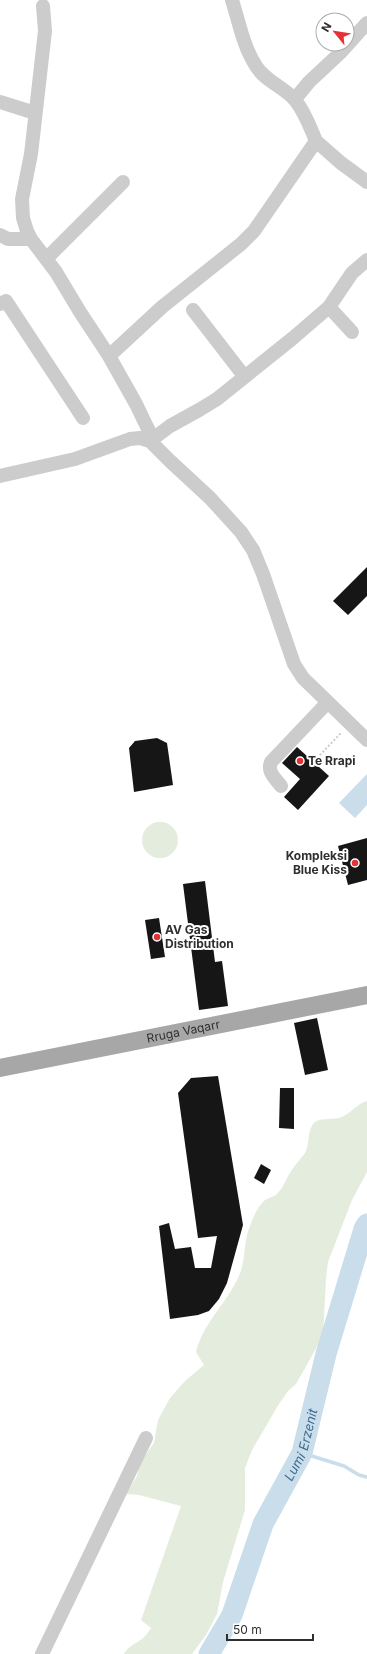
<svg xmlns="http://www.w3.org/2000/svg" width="367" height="1654" font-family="Inter,sans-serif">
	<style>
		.green { fill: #e4ecdd }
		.water { fill: #c9ddeb }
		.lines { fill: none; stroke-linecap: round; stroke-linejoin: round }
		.stream { stroke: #c9ddeb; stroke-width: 3.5 }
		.river { stroke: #c9ddeb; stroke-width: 21 }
		.building { fill: #161616 }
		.path { stroke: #ccc; stroke-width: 2; stroke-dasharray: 2 2; stroke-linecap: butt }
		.minor { stroke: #ccc; stroke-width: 14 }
		.major { stroke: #a7a7a7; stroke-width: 18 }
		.poi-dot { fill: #e33339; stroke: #fff; stroke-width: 1.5 }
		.labels { text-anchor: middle; stroke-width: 4; stroke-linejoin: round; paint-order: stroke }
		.poi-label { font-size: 12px; font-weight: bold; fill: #2f2f2f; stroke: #fff; text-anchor: start }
		.street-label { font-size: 12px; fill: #2f2f2f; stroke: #fff }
		.water-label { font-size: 13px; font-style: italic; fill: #3d6c90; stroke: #fff }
	</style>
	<rect width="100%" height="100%" fill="#fff"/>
	<path class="green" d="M142 840a18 18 0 1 1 36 0a18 18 0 1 1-36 0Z
		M367,1101V1172L352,1200L328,1262L326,1278L323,1336L296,1384L288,1391L279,1404L252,1450L245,1468V1510L223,1582L217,1614L206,1635L192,1654H124C128,1647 133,1645 139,1641C144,1638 148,1633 151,1628L141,1620L181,1506L139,1495L126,1494L137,1476L140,1463L154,1443L158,1420L170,1398L185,1381L204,1365L196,1352C203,1323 227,1303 239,1276C246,1261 243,1242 250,1226C253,1217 258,1206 265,1200C268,1198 273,1197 276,1195C284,1188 287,1175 294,1167C297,1162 302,1158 305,1153C310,1144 307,1132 313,1124C318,1117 331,1120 339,1118C350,1115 356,1104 367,1101Z"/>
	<path class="water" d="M367,774V805L355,818L339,803Z"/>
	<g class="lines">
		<path class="stream" d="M302,1453L344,1466L359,1475L367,1477"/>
		<path class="river" id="s1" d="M209,1654L232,1615L263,1524L302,1453L326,1354L364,1229L367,1224"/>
	</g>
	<path class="building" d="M367,567V596L348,615L333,601Z
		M157,738L167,743L173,785L134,792L129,748L135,741Z
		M297,747L329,776L298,810L284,797L300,779L282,763Z
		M367,838V880L348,885L338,846Z
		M205,881L215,962L222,961L228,1006L199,1010L183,884Z
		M159,918L165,957L151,959L145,920Z
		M317,1018L328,1070L305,1075L294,1023Z
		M218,1076L243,1225L227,1283L219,1299L209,1311L198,1315L170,1319L159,1226L169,1223L175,1249L191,1247L195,1268H211L217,1236L198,1238L178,1093L191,1078Z
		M280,1088H294V1129L279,1128Z
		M261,1164L271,1170L264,1184L254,1178Z"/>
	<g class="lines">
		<path class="path" d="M317,758L341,733"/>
		<path class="minor" d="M43,6L45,31L31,154L22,199L23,218L27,231L31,239L56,272L80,312L109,356L136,404L149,431L150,441
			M295,99L309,82L340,53L367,23
			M0,102L35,113
			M316,141L341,163L367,182
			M0,235L8,239H31
			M46,259L123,182
			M0,304L6,301L83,418
			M329,307L352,332
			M193,310L244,376
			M109,356L162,307L241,244L254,231L316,141C310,127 305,112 295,100C284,87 265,81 256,66C243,46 239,22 232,0
			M150,441L170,426L199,410L217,399L293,338L329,307L352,273L367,260
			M0,476L75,459L130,439L140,438L150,441L170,461L210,498L241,532L253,550L263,574L294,664L303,678L367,740
			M281,786C275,778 267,772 271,762L328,702
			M42,1654L146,1438"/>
		<path class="major" id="s2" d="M0,1068L367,995"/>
	</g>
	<g class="poi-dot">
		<circle cx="300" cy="761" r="4"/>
		<circle cx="355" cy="863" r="4"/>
		<circle cx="157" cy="937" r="4"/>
	</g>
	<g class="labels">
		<g class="poi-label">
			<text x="308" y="765">Te Rrapi</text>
			<text x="347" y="860" text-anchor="end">Kompleksi<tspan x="347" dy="14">Blue Kiss</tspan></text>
			<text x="165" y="934">AV Gas<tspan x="165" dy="14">Distribution</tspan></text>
		</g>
		<g class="street-label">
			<text dy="4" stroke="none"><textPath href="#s2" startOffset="187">Rruga Vaqarr</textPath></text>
		</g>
		<g class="water-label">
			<text dy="5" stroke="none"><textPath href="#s1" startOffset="230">Lumi Erzenit</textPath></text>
		</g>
	</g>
	<g transform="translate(335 32) rotate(300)"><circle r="19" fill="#ffffff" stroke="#acacac"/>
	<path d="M0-3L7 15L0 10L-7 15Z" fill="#e33339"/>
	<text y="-6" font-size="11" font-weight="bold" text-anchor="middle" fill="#2f2f2f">N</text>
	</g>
	<path d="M227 1634v6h86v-6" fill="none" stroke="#2f2f2f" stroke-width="2"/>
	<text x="233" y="1634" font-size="12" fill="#2f2f2f" stroke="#ffffff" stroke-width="3" paint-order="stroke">50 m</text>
</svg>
